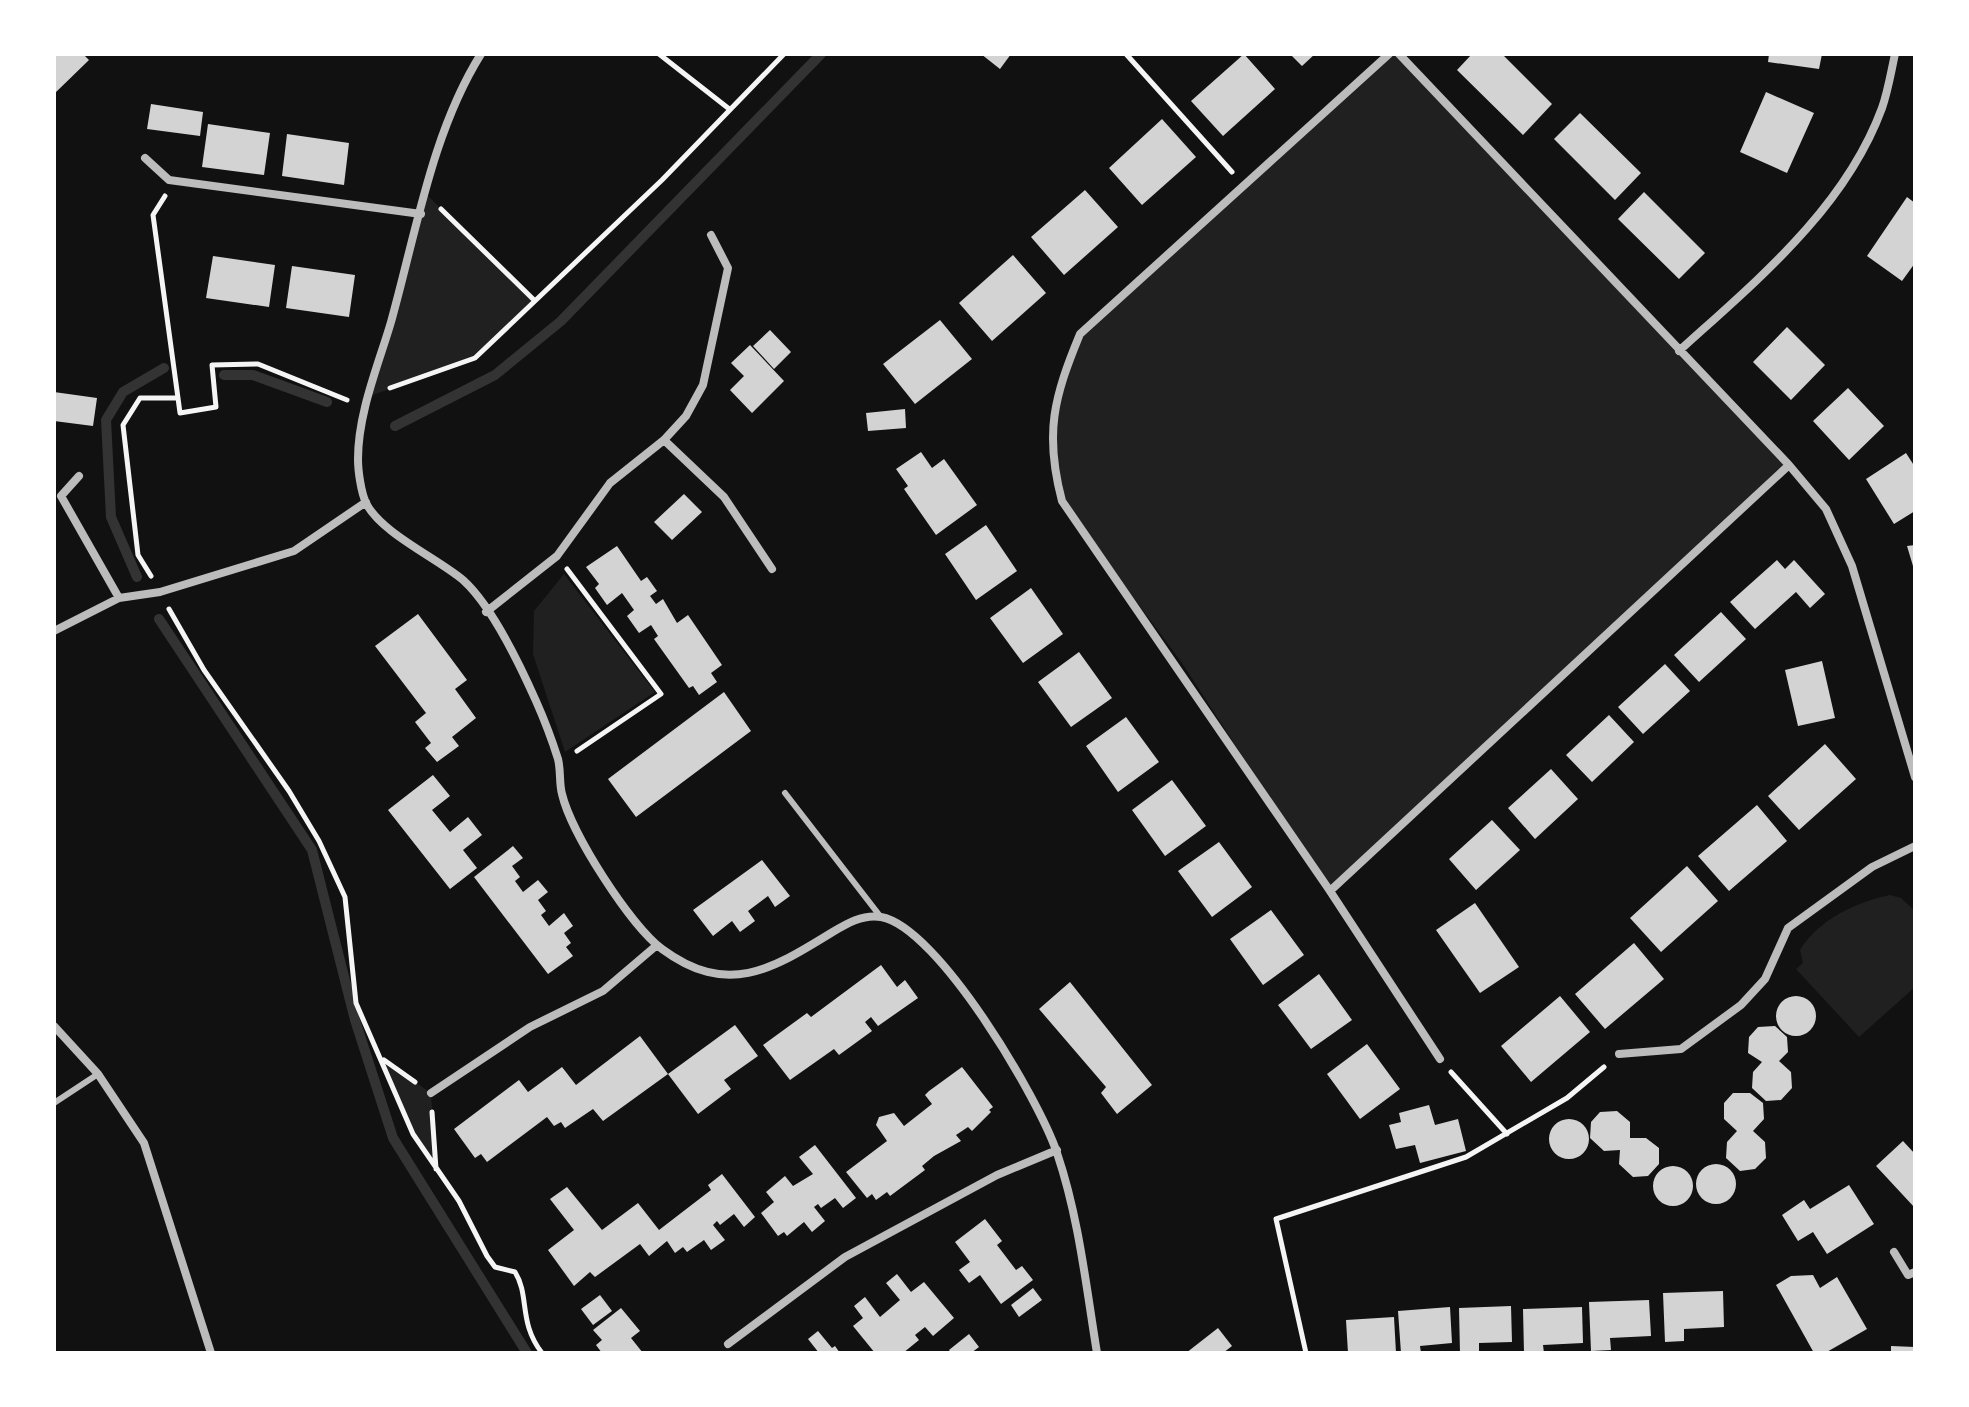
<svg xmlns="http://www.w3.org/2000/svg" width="1969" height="1407" font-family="'Exo 2',sans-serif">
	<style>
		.green { fill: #202020 }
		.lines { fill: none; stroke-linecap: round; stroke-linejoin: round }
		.stream { stroke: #333; stroke-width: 10 }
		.building { fill: #d3d3d3 }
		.path { stroke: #f5f5f5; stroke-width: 5 }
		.service { stroke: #bcbcbc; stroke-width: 6 }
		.minor { stroke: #bcbcbc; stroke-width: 8 }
	</style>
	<rect width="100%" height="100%" fill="#111"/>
	<path class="green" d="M1389,54H1399L1789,465L1330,891L1182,663L1062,501L1052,428L1080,334Z
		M426,194L534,300L475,358L370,396Z
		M564,574L655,692L565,752L533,654L534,611Z
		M1890,895L1901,898L1915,911V987L1859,1037L1796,969L1803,963L1800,950C1819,919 1857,902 1890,895Z
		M382,1059L431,1093L436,1170L413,1134Z"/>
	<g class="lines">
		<path class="stream" d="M224,375H253L327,402
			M395,426L495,375L561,321L821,54
			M137,577L111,517L106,420L123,392L164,368
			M159,619L312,850L355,1020L393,1138L527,1353"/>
	</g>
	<path class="building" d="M54,54H83L89,60L54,94Z
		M981,54H1011L1000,69Z
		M1244,54L1275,89L1223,136L1191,101Z
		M1290,54H1315L1302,66Z
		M1472,54H1502L1552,104L1523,135L1457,70Z
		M1769,54H1822L1819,69L1768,62Z
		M1766,92L1814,113L1787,173L1740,152Z
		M151,104L203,112L200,136L147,129Z
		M1580,113L1641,173L1615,200L1554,139Z
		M1162,119L1196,157L1142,205L1109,168Z
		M208,124L270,133L264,175L202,167Z
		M287,134L349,143L344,185L282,176Z
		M1085,190L1118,227L1064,275L1031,237Z
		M1644,192L1705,253L1679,279L1618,219Z
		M1907,197L1915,203V263L1902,281L1867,256Z
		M1013,255L1046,293L992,341L959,303Z
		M213,256L275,265L269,307L206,298Z
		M292,266L355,275L349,317L286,308Z
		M940,320L972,359L915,404L883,364Z
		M1787,327L1825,365L1791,400L1753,362Z
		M770,330L791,352L774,369L753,346Z
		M750,345L784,381L752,413L730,390L744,376L731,363Z
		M1848,388L1884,426L1849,460L1813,421Z
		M54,392L97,398L93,426L54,421Z
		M905,409L906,428L868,431L866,413Z
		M921,452L932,468L944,459L977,505L936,535L904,489L908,486L896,469Z
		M1906,453L1915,467V511L1894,524L1866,479Z
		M684,494L702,512L672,540L654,522Z
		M986,525L1017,571L976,600L945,554Z
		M1915,545V566H1913L1907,546Z
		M617,546L641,581L647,577L657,591L650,596L656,604L663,599L677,623L688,615L722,665L711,673L717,682L699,695L693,686L689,688L654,639L658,636L651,625L639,633L627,616L634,610L622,593L607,605L595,588L599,584L586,567Z
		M1777,560L1785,569L1794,560L1825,594L1810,608L1796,592L1755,629L1730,602Z
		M1031,588L1063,634L1023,663L990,618Z
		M1721,612L1746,639L1699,682L1674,655Z
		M418,614L467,680L455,689L476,718L452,737L459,746L437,762L425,748L431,743L415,722L426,713L375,646Z
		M1079,652L1112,698L1071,727L1038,682Z
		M1822,661L1835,718L1798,726L1785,670Z
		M1665,664L1690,691L1643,734L1618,707Z
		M724,692L751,731L636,817L608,779Z
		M1609,715L1634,742L1592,782L1566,755Z
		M1126,717L1159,762L1118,792L1086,746Z
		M1825,744L1856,779L1799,830L1768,796Z
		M1551,769L1578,799L1535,839L1508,808Z
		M433,775L450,796L432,810L450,832L468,817L482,835L463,850L477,868L450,889L388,810Z
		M1172,780L1206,826L1165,856L1132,810Z
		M1757,805L1787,841L1729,891L1698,856Z
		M1492,820L1520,850L1476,890L1449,859Z
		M1219,842L1252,887L1212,917L1178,871Z
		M513,846L523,858L512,866L520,877L515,881L523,892L538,880L548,892L538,900L546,911L541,915L549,926L564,913L573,926L564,933L571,943L566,947L573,956L548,974L474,877Z
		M762,860L790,896L775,907L768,896L748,911L755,921L740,932L732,921L713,936L693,910Z
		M1687,866L1718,901L1661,952L1630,918Z
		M1475,903L1519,967L1480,993L1436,930Z
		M1271,910L1304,955L1263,985L1230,939Z
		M1634,943L1664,979L1605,1029L1575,994Z
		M881,965L897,987L905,980L918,998L878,1026L871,1017L865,1022L872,1031L839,1055L834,1049L790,1080L763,1045L807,1013L811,1017Z
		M1319,974L1352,1020L1311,1049L1278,1005Z
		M1070,982L1152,1085L1117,1114L1101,1093L1106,1087L1039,1009Z
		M1776 1016a20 20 0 1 1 40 0a20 20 0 1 1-40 0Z
		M1560,996L1590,1032L1531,1082L1501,1046Z
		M735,1025L758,1056L724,1080L731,1089L698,1114L668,1074Z
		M1775,1026L1787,1037L1788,1052L1779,1061L1791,1072L1792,1088L1781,1100L1766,1101L1752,1088L1753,1072L1762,1062L1748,1053L1749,1037L1758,1027Z
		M640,1036L668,1074L603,1121L593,1109L565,1128L561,1122L554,1126L547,1117L487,1162L481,1154L475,1158L454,1129L519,1080L528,1092L562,1067L576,1085Z
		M1367,1044L1400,1089L1360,1119L1327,1074Z
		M962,1067L993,1107L989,1110L991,1112L972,1131L968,1127L956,1135L961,1141L934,1156L922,1166L925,1170L890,1196L887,1192L876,1200L872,1194L867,1198L846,1172L887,1141L876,1125L879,1117L894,1113L904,1126L932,1104L925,1095L929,1091Z
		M1733,1093H1750L1763,1103L1764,1119L1753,1131L1765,1142L1766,1158L1755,1169L1740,1171L1726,1158L1727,1142L1737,1131L1724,1119V1103Z
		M1429,1105L1435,1125L1458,1119L1466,1151L1420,1163L1415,1145L1396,1149L1389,1125L1401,1122L1399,1113Z
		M1617,1111L1630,1122V1138H1646L1659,1148V1164L1648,1176L1633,1177L1619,1164L1620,1150L1604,1151L1590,1138L1591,1122L1600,1112Z
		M1549 1139a20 20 0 1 1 40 0a20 20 0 1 1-40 0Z
		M1903,1141L1915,1154V1208L1876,1166Z
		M815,1145L856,1198L843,1208L835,1198L821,1208L818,1204L814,1207L825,1221L812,1232L804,1222L787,1236L784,1232L778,1236L761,1213L774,1202L766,1192L785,1176L793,1186L813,1174L799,1157Z
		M1696 1184a20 20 0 1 1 40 0a20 20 0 1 1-40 0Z
		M1653 1186a20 20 0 1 1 40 0a20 20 0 1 1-40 0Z
		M722,1174L755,1217L744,1227L734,1214L720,1225L717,1221L713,1225L725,1240L711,1250L704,1240L687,1252L683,1247L675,1253L667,1241L649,1256L640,1244L595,1277L590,1272L574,1286L548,1250L574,1230L550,1199L567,1187L602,1230L638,1203L659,1230L711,1190L708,1185Z
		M1849,1185L1874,1224L1827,1254L1813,1232L1798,1241L1782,1215L1804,1200L1810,1209Z
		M985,1219L1002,1241L997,1245L1016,1270L1022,1266L1033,1280L1001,1304L980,1275L969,1283L959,1270L970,1262L955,1242Z
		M897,1274L911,1292L924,1282L954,1318L933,1336L925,1327L915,1335L919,1340L903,1353H875L853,1326L863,1318L854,1306L865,1297L880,1317L900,1300L886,1283Z
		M1813,1275L1820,1288L1837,1277L1867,1329L1825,1353H1814L1776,1285L1791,1276Z
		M1033,1288L1042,1300L1019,1317L1011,1305Z
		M1723,1291L1724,1327L1684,1329V1341L1665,1342L1663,1293Z
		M600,1295L612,1311L593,1325L581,1309Z
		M1649,1300L1651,1336L1610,1338L1611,1350L1591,1351L1589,1302Z
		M1511,1306L1512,1342L1479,1343V1353H1460L1459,1308Z
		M1450,1307L1452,1343L1420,1346L1421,1353H1401L1398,1311Z
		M1582,1307L1583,1343L1543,1345L1544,1353H1524L1523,1309Z
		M621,1308L640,1331L631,1338L643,1353H602L596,1345L602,1340L593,1330Z
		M1394,1317L1396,1353H1348L1346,1320Z
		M1218,1328L1232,1346L1223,1353H1186Z
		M818,1331L832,1348L835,1346L840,1353H819L808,1339Z
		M969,1334L979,1347L971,1353H951L949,1350Z
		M1891,1346L1915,1347V1353H1891Z"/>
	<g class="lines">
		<path class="path" d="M659,54L728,108
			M1126,54L1232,172
			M441,209L534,300
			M390,388L475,358L662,180L784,54
			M178,398L180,413L216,407L212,365L258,364L347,400
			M567,569L661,694L577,751
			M151,576L138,555L123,425L140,398H178L153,215L165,196
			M169,609L204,670L289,791L319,841L345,897L356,1003L413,1134L459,1201L487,1256L495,1267L515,1272C530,1296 518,1322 542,1353
			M384,1060L415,1082
			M1451,1072L1507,1134
			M432,1112L436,1169
			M1306,1353L1276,1219L1466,1157L1567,1098L1604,1067"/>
		<path class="service" d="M785,793L880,916
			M54,1103L98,1074"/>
		<path class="minor" d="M481,54C432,132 416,233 391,322C378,366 358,413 358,459C358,471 361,492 366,503C381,533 437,558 463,580C492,606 520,665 536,701C544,719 552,740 558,759C561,771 559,783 562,794C571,833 630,925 662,949C727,997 771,970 831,933C846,924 862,914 881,917C938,927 1039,1099 1057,1153C1079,1218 1086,1286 1097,1353
			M1389,54L1080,334C1054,397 1044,433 1062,501L1330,891L1440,1059
			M1399,54L1789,465L1826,509L1852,566L1915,777
			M145,158L169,180L421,214
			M1679,351C1756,281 1845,209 1882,108C1888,91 1891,72 1895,54
			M664,440L724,497L772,569
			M79,476L61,496L119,598
			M486,612L557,556L610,483L664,440L686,416L703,385L728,268L711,235
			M54,631L119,598L160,592L294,551L366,502
			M1330,891L1789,465
			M54,1026L98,1074L144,1143L211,1353
			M1619,1054L1681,1049L1741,1005L1765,979L1788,928L1872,867L1915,846
			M431,1093L530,1027L603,991L657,945
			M1894,1252L1908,1275L1915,1272
			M728,1344L845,1257L997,1175L1057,1150"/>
	</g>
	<rect width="1969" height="1407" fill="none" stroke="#ffffff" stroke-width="112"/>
</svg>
